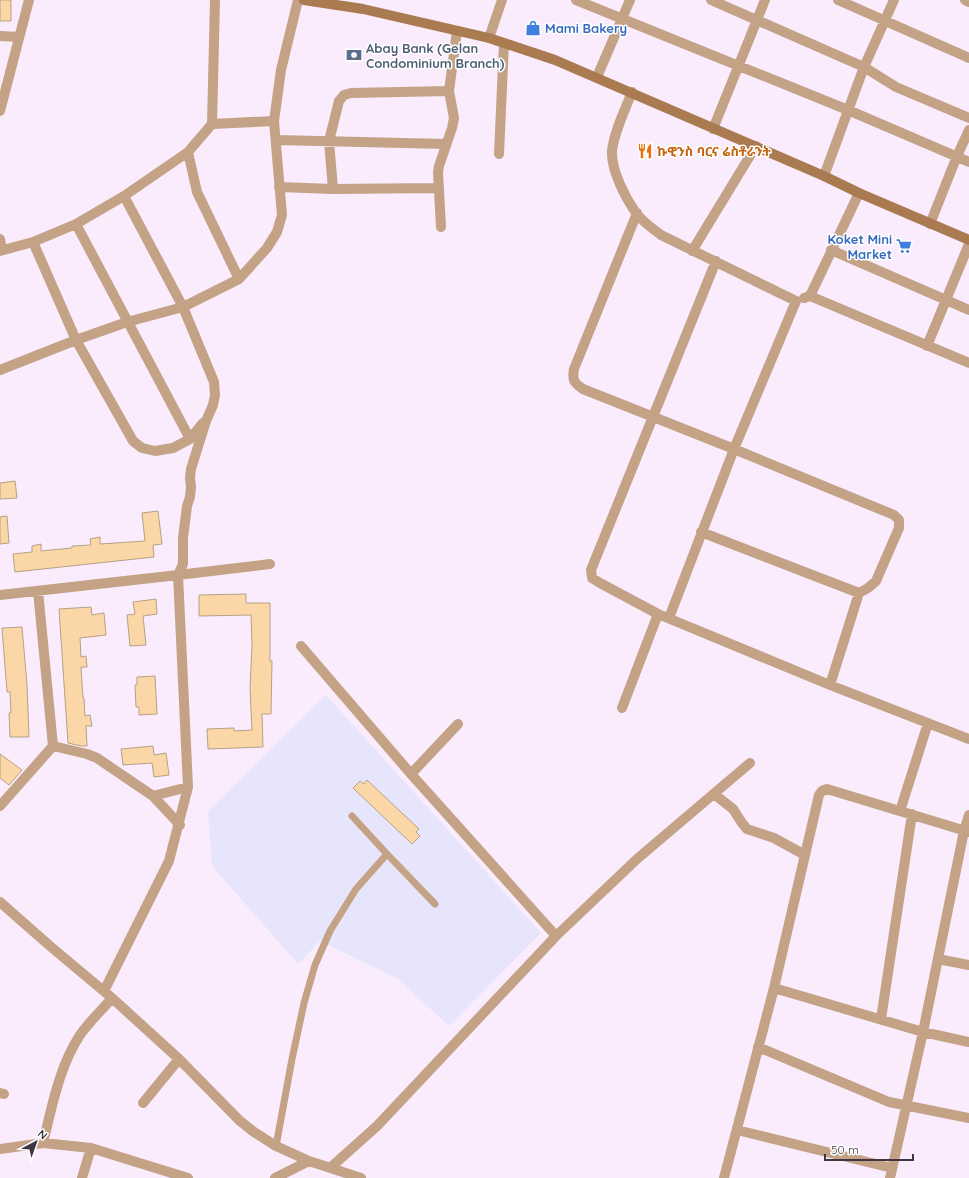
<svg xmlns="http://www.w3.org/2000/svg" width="969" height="1178" font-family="Quicksand,'Noto Sans Ethiopic',sans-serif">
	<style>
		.education { fill: #e7e5fb }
		.building { fill: #fbd7a8; stroke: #b5a186 }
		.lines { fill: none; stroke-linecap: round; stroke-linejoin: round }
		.lane { stroke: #c3a286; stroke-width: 7 }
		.street { stroke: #c3a286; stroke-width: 10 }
		.secondary { stroke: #aa7b50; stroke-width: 10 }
		.labels { text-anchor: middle; stroke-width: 3; stroke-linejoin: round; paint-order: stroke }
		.shop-label { font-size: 13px; font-weight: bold; fill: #366cbe; stroke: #fff; text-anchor: start }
		.service-label { font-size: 13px; font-weight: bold; fill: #4e5e75; stroke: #fff; text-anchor: start }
		.food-label { font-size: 13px; font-weight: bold; fill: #c56008; stroke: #fff; text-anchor: start }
	</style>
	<rect width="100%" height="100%" fill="#faecfd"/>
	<path class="education" d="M326,695L541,933L449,1026L398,979L320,941L298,964L212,866L208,811Z"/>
	<path class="building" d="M0,0H11V21H0Z
		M15,481L17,498L0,499V483Z
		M158,511L162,544L153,545L154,557L15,572L13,554L32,552V546L41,544V551L72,548V546L91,545L90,539L100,537V544L145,541L142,513Z
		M7,516L9,543L0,544V517Z
		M246,594V603H270V661H272L271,714H262L263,747L208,749L207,729L234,728V731L252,730L250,689L252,646L251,615L199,616V595Z
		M156,599L157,614L143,616L146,645L130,646L127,615L135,614L133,602Z
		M91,607L92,615L104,613L106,635L80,638L81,657L86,656L87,667H81L83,698H84L85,716L90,715L92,726H86L87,746H81L68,743L59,609Z
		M22,627L27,684L29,737H10L9,713H11L10,692H7L2,628Z
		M155,676L157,714L139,715V707H136L135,685H137V677Z
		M153,746L154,755L166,753L169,775L154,777L152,763L123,765L121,749Z
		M0,754L22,770L9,785L0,778Z
		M367,780L419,829L416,832L420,836L412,844L353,788L360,781L364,784Z"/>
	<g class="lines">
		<path class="lane" d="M352,816L387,854L435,904
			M276,1146L292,1059L304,1003L315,965L330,931L356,889L387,854"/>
		<path class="street" d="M576,0L848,110L969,162
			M711,0L864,67L894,0
			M838,0L969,58
			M965,0L969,2
			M0,36L19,37
			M489,38L502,0
			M597,77L630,0
			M632,92C625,110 614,132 612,151C611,170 625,197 636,213C643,222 653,229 661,235L796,301L734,449L669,618
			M0,111L29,0
			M212,124L274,121
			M713,129L765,0
			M276,140L446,144
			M188,152L197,192L239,279
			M499,154L504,43
			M824,176L864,67L896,87L969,118
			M279,187L333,189L439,188
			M333,189L329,141L339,101L344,95L351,93L449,91
			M637,213L574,369C572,380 574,383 583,389L734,449L894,515L899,520V528L876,581L868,588L859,593L701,532
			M76,224L190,439
			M930,224L957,156L969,130
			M441,227L438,173L439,166L452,128L454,118L449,91L457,31
			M0,239L2,250
			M33,242L76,340L127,322L183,307L124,196
			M831,250L969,310
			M0,251L33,242L76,224L124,196L188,152L212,124L215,0
			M692,251L756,146
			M716,261L591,570L592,578L600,583L658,614L830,685L969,739
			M810,296L969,363
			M804,298L810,296L859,193
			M927,346L969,244
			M0,370L76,340L133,441L142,448L155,451L173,448L190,439L203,423
			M178,575L183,564V538L187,506L190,497L191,487L190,478L191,469L206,421L213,405L215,395L214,382L183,307L239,279L267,248L277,232L282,215L274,121L281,70L298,0
			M178,575L270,564
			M0,595L178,575L188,787L169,861L104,991
			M301,646L411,774L556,936
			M830,685L859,593
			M622,708L658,614
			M53,746L87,754L97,758L153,796L180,825
			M411,774L458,724
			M714,794L733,809L742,823L747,829L774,838L805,855
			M153,796L188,787
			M0,806L53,746L38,591
			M900,811L928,723
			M0,902L50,946L112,998L179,1059L240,1121L254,1132L276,1146L309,1161L361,1178
			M938,959L969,965
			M774,988L923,1032L969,1042
			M881,1019L912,814
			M758,1047L889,1102L969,1118
			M0,1093L4,1094
			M143,1103L179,1059
			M737,1130L892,1168
			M43,1143C52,1107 59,1067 80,1035C89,1022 102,1010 112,998
			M0,1149L43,1143L91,1148L188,1178
			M330,1168L377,1126L556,936L637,859L750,763
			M82,1178L91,1148
			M275,1178L309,1161
			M724,1178L774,988L819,795L822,791L827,789L969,832
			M890,1178L923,1032L964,831L969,815"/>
		<path class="secondary" d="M304,0L363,9L489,38L555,60L824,176L859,193L969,240"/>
	</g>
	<defs>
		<symbol id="shop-bare" viewBox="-9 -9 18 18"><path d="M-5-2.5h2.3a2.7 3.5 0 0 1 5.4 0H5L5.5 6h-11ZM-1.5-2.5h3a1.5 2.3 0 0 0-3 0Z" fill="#3f7fe0" stroke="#fff" stroke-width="2.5" paint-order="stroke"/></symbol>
		<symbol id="bank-bare" viewBox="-9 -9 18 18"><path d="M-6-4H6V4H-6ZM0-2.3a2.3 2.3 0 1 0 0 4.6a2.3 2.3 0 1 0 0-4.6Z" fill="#5c6f8a" stroke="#fff" stroke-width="2.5" paint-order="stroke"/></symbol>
		<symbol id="restaurant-bare" viewBox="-9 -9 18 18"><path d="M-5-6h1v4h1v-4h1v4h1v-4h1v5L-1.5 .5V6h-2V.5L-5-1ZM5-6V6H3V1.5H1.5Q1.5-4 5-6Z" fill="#e8710a" stroke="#fff" stroke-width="2.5" paint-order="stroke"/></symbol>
		<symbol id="supermarket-bare" viewBox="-9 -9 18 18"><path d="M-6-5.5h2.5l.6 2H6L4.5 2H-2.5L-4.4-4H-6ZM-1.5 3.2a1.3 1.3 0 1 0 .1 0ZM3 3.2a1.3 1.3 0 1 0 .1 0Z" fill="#3f7fe0" stroke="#fff" stroke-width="2.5" paint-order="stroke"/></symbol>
	</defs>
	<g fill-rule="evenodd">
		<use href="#shop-bare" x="522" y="17" width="22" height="22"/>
		<use href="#bank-bare" x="343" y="44" width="22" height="22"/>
		<use href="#restaurant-bare" x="634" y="140" width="22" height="22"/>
		<use href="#supermarket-bare" x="893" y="235" width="22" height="22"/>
	</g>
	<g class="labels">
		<g class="shop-label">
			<text x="545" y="33">Mami Bakery</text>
			<text x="892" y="244" text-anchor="end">Koket Mini<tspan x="892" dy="15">Market</tspan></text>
		</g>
		<g class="service-label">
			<text x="366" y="53">Abay Bank (Gelan<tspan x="366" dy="15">Condominium Branch)</tspan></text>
		</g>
		<g class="food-label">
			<text x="657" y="156">ኩዊንስ ባርና ሬስቶራንት</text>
		</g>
	</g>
	<g transform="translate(36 1142) rotate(41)" stroke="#ffffff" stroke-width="3" paint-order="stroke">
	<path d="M0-3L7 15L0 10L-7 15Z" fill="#3e3540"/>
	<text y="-6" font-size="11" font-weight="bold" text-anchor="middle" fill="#3e3540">N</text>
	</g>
	<path d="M825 1154v6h88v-6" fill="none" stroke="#3e3540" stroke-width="2"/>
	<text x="831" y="1154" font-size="12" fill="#3e3540" stroke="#ffffff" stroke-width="3" paint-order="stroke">50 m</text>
</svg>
